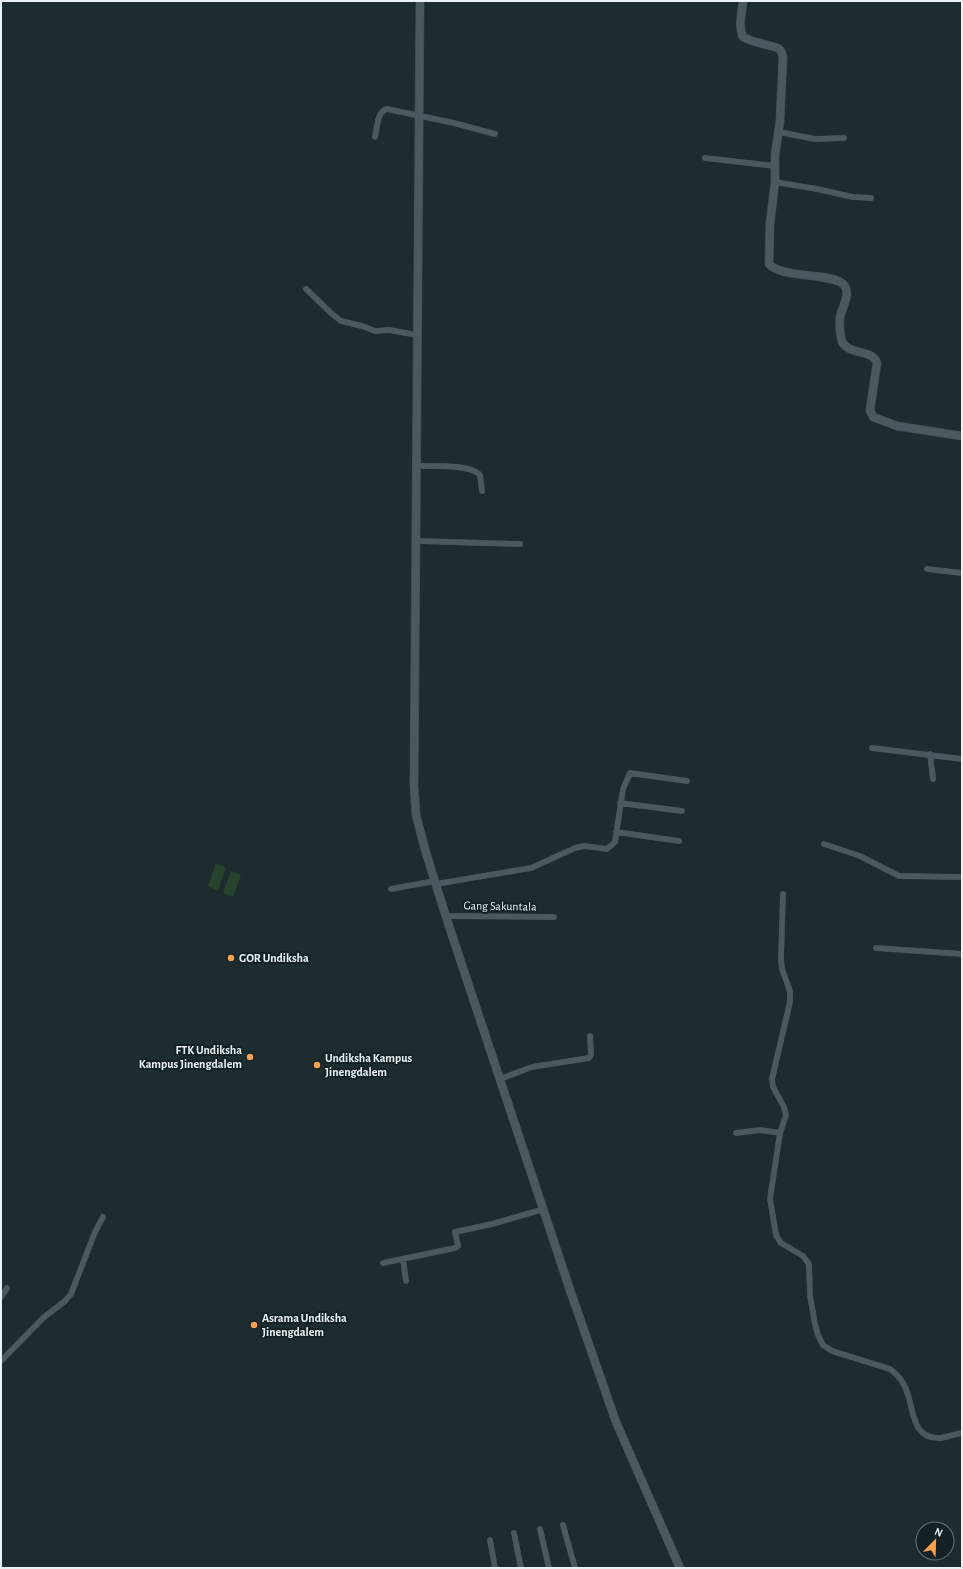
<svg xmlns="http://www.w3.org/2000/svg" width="963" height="1569" font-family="'Alegreya Sans',sans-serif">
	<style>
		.green { fill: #27422d }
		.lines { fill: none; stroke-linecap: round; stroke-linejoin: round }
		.street-casing { stroke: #3d494c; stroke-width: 6 }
		.secondary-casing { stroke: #3d494c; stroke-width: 9 }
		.street { stroke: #49595d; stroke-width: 5.5 }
		.secondary { stroke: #49595d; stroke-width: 8 }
		.poi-dot { fill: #f9a04c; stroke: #142225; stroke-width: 1.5 }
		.labels { text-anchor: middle; stroke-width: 4; stroke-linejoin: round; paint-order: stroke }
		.street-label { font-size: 12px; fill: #e9f2f4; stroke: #142225 }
		.poi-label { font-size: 12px; font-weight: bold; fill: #e9f2f4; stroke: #142225; text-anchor: start }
	</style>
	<rect width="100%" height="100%" fill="#1d2c2f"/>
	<path class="green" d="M216,863L226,868L218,891L208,886Z
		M231,871L241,875L233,897L223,893Z"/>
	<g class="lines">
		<defs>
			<path id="street" d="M779,132L815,139L844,138
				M375,137C377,129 377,111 387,109L454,123L495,134
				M705,158L775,166
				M775,182L817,189L853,197L871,198
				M306,289L331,313L341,321L362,326L375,331L389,330L417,335
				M416,466C432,466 470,464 480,475L482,491
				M416,541L520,544
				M927,569L962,573
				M872,748L962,759
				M930,754L933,779
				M620,803L682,811
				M616,832L679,841
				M824,844L860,856L899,876L962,877
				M436,884L531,868L575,848L584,846L607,849L615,842L623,789L630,773L687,781
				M391,889L435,881
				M783,894L781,959L782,969L790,991V1002L772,1079L773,1087L784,1107L786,1115L780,1133L770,1199L776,1235L781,1243L803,1256L809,1264L810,1296L815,1324L818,1335L823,1345L832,1351L890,1369C900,1376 905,1384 908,1395C914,1413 913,1439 940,1438C947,1437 955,1434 962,1433
				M446,916L554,917
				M876,948L962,954
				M500,1079L532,1067L589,1058L591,1055L590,1036
				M736,1133L760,1130L780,1133
				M403,1259L406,1281
				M383,1263L455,1248L458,1246L455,1232L492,1224L544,1209
				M1,1297L7,1288
				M1,1361L43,1318L65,1301L71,1294L95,1232L103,1217
				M563,1525L575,1568
				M540,1529L549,1568
				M514,1533L521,1568
				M490,1540L495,1568"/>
			<path id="secondary" d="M420,1L414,785L416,815L426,853L448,923L570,1290L616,1422L680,1568
				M743,1C742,12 738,26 743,37L752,41L778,48L781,51L783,57L780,121L775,155V182L770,224L769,264C780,278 832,273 843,284C852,292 842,308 840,317C839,325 840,334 842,342C851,356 873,349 877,363L870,410L873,417L897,426L962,436"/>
		</defs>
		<use href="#street" class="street-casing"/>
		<use href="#secondary" class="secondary-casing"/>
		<use href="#street" class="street"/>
		<use href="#secondary" class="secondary"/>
	</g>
	<g class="poi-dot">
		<circle cx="231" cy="958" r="4"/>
		<circle cx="250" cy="1057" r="4"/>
		<circle cx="317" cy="1065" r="4"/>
		<circle cx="254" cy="1325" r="4"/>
	</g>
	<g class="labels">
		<g class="street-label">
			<text transform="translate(500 906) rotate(1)" y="4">Gang Sakuntala</text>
		</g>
		<g class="poi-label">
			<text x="239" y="962">GOR Undiksha</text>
			<text x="242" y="1054" text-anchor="end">FTK Undiksha<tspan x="242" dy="14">Kampus Jinengdalem</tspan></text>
			<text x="325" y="1062">Undiksha Kampus<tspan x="325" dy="14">Jinengdalem</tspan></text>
			<text x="262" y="1322">Asrama Undiksha<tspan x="262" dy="14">Jinengdalem</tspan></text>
		</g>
	</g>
	<rect width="963" height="1569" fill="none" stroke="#e9f2f4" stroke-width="4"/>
	<g transform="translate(935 1541) rotate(23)"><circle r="19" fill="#142225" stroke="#697578"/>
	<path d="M0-3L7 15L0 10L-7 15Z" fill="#f9a04c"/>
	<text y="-6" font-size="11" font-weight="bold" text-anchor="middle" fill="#e9f2f4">N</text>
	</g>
</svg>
